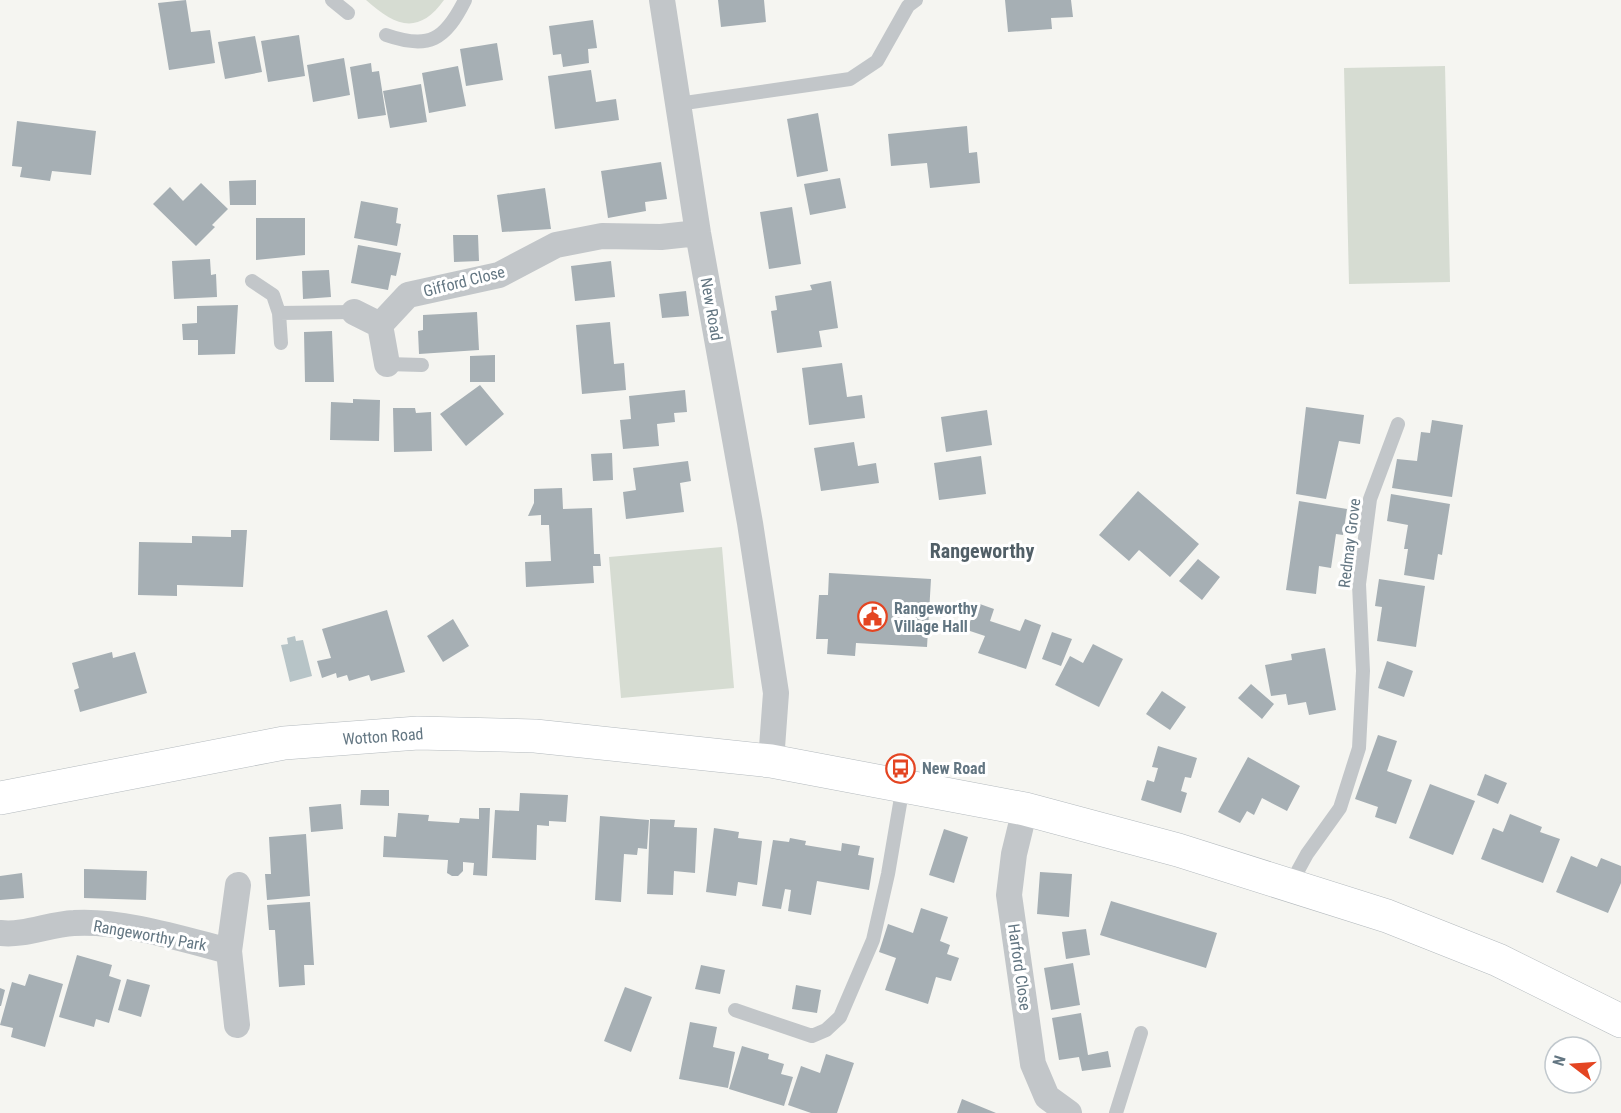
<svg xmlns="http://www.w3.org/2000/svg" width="1621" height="1113" font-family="'Roboto Condensed',sans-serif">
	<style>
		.green { fill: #d6dcd2 }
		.water { fill: #b7c4c7 }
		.building { fill: #a6afb4 }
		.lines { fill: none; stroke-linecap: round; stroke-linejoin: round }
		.secondary-casing { stroke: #b4babe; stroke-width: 34 }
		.service { stroke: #c2c6c9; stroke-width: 14 }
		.minor { stroke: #c2c6c9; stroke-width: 26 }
		.secondary { stroke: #fff; stroke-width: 33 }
		.labels { text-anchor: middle; stroke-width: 6; stroke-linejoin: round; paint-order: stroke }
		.street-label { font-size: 16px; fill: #637682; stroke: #fff }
		.poi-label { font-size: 16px; font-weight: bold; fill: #637682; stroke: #fff; text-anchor: start }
		.quarter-label { font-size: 20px; font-weight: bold; fill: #515f67; stroke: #fff }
	</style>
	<rect width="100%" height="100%" fill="#f5f5f1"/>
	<path class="green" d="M366,0H444C418,36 395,26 366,0Z
		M1445,66L1450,282L1349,284L1344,68Z
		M722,547L734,688L621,698L609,557Z"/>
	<path class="water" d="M295,636L296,641L303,640L312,676L290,682L281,645L288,644L287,638Z"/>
	<path class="building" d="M186,0L191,32L210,30L215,63L169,70L158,3Z
		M718,0H764L766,22L721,27Z
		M1005,0H1071L1073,17L1051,18L1052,29L1008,32Z
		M593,20L597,48L588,49L589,63L563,67L561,54L553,55L549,26Z
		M299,35L305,76L268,82L261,41Z
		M255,36L262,72L225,79L218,42Z
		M497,43L503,80L466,86L460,49Z
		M344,58L350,95L313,102L307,65Z
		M371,63L372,72L379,71L386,115L358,119L350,67Z
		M458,66L466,106L429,113L422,73Z
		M591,70L596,102L616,99L619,120L555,129L548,76Z
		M421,84L427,122L390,128L383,91Z
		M818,113L828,171L797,177L787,119Z
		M17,121L96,131L91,175L52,171L50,181L20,177L22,167L12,166Z
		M967,126L969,153L977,152L980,183L930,188L927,163L891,166L888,134Z
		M661,162L667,199L645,202L646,211L608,218L601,171Z
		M840,178L846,208L810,215L804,184Z
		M256,180V205H230L229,181Z
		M201,183L228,209L212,225L215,227L196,246L153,204L170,187L183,201Z
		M545,188L551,229L502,232L497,195Z
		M361,201L398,208L396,223L401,224L397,246L354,238Z
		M792,207L801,264L769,269L760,212Z
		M256,218H305V255L256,260Z
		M453,235H478L479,261L454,262Z
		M358,245L401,253L396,276L391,275L388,290L351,283Z
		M210,259L211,275L216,274L217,297L174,299L172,261Z
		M611,261L615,297L575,301L571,266Z
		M329,270L331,297L303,299L302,271Z
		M831,281L838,328L819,331L822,347L777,353L771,311L777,310L775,296L812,290L810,285Z
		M686,291L689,316L662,318L659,294Z
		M238,305L235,354L198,355V340H183L182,324L197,323V306Z
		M477,312L479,350L419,354L418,331L423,330V315Z
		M610,322L614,364L624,363L626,390L582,394L576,325Z
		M332,331L334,382H305L304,332Z
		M495,355V382H470V356Z
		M842,363L847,397L862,395L865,418L809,425L802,368Z
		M480,385L504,414L466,446L440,414Z
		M685,390L687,412L674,413L675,422L657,424L659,446L623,449L620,420L631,419L629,396Z
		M353,399L380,400L379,441L330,440L331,402L353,403Z
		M1306,407L1364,415L1360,444L1339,441L1326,499L1296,494Z
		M393,408H415L416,413L431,412L432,451L394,452Z
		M987,410L992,445L946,452L941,417Z
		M1432,420L1463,425L1452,497L1392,488L1397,459L1417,461L1421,432L1430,433Z
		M854,442L858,466L876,463L879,483L821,491L814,448Z
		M612,453L613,480L593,481L591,454Z
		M981,456L986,494L939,500L934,463Z
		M688,461L691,481L680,483L684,512L626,519L623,492L636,490L633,468Z
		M562,488L563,509L592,508L594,554H600L601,566H593L594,583L526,587L525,562L551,561L549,525H541V515L528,516L534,503V489Z
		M1138,491L1199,544L1170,577L1139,550L1129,561L1099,535Z
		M1391,494L1450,504L1442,555L1438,554L1434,580L1404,575L1408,549H1404L1408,525L1387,521Z
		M1299,501L1347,509L1343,535L1336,534L1331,568L1319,566L1316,594L1286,590Z
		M231,530H247L243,587L177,585V596L138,595L139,542L192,543V536L231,537Z
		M1198,559L1220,577L1202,600L1179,581Z
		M829,573L931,579L927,647L856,643L855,656L827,654L828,639H816L819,595H828Z
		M1379,579L1425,586L1416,647L1377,641L1382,607L1375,606Z
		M977,603L994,609L990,621L1020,631L1025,619L1041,625L1026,669L978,653L985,636L967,630Z
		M387,610L405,672L371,681L369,675L349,681L347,675L337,678L336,673L322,678L317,661L331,658L322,629Z
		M453,619L469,646L443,662L427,636Z
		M1052,632L1072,639L1061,666L1042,659Z
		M1093,644L1123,659L1099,707L1055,685L1070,656L1083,663Z
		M1325,648L1336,710L1309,715L1306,702L1288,705L1286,694L1271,696L1265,665L1292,660L1291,654Z
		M112,652L113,658L135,652L147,693L80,712L74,690L79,688L72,663Z
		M1387,661L1413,671L1404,697L1378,688Z
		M1251,684L1274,704L1262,719L1238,698Z
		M1162,691L1186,707L1170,730L1146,714Z
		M1378,735L1397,741L1387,771L1412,780L1396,824L1375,817L1378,807L1355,799Z
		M1158,746L1197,758L1191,778L1185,777L1181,791L1187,793L1181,813L1141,800L1147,780L1154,782L1158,768L1152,767Z
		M1248,757L1300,786L1287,811L1262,798L1254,815L1247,811L1240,823L1218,812Z
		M1485,774L1507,783L1498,804L1477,795Z
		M1430,784L1475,801L1453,855L1409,838Z
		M361,790H389V806L360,805Z
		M520,793L568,795L566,822L549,821V826L537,825L536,860L492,858L495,810L519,811Z
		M341,804L343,829L311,832L309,807Z
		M479,808H490L487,876L473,875L474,863L463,862V871L458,876H452L447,873L448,860L383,857L384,836L396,837L398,813L429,815L428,821L459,823L460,818L479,819Z
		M1510,814L1542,827L1540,832L1560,839L1543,883L1481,859L1493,828L1503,832Z
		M600,816L649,820L647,849L638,848L637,855L624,854L621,902L595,900Z
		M650,819L675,820L674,827L697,828L695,873L674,871L673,895L647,894Z
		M714,828L739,832L738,838L762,841L757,885L738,882L736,896L706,892Z
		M944,829L968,837L954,883L929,875Z
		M306,834L310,896L267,900L265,874H271L269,837Z
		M790,838L806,841L805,845L841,851L842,843L860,846L858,855L874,858L869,890L817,881L811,915L788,911L791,890L785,889L781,909L762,906L773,840L789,842Z
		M1571,856L1597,867L1601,858L1621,866V883L1608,913L1556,892Z
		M84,869L147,871L146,900L84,898Z
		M1040,872L1072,874L1069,917L1037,914Z
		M22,873L24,898L0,900V876Z
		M1111,901L1217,933L1206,968L1100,935Z
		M310,902L314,965H304L305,985L279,987L275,930H269L267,905Z
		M921,908L948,917L940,941L950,945L947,954L959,958L951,981L936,977L928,1004L885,990L896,958L879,952L888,924L913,933Z
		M1086,929L1090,955L1066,959L1062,932Z
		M77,955L112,965L109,976L121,980L109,1023L96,1019L94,1027L59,1017Z
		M1073,963L1080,1005L1051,1010L1044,968Z
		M701,965L725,970L720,994L695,989Z
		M29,974L63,984L45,1047L11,1037L13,1028L0,1025L12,982L25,986Z
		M127,979L150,985L141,1017L118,1010Z
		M796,985L821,990L817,1013L792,1009Z
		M625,987L652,997L631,1052L604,1041Z
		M0,988L5,990L1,1006H0Z
		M1081,1013L1088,1055L1108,1051L1111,1067L1082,1071L1079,1057L1059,1060L1052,1018Z
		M690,1022L717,1027L713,1047L735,1052L728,1088L679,1079Z
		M742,1046L769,1054L768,1059L784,1064L781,1074L793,1077L784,1106L729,1089Z
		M826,1054L854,1063L837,1113H811L788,1105L801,1066L820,1073Z
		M962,1099L996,1113H957Z"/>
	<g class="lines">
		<defs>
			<path id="secondary" d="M0,798L284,743L418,733L535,736L771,761L1025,809L1178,850L1387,916L1498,960L1621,1021"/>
		</defs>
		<use href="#secondary" class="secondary-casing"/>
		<path class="service" d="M332,0L348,13
			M386,35C429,50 445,40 465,0
			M678,104L850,79L877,61L908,6L916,0
			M252,281L273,295L279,313L281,343
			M279,313L354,312
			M387,364L422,365
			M1290,885L1307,854L1340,808L1359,748L1363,671L1359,584L1370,499L1398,424
			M735,1010L812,1036L826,1030L840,1017L873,940L888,874L903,786
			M1116,1113L1141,1033"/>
		<path class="minor" d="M662,0L698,233L750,523L776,693L771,761
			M354,312L380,325L387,364
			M380,325L408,295L499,275L556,245L602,236L661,237L698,233
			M1025,809L1014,854L1009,895L1033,1064L1047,1097L1069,1113
			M0,933C25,936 49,924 74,923C122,920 182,939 229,951
			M237,1025L229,951L238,885"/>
		<use href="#secondary" class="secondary"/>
	</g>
	<defs>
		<symbol id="civic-ring" viewBox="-11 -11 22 22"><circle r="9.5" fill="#fff" stroke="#e44522" stroke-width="1.5"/><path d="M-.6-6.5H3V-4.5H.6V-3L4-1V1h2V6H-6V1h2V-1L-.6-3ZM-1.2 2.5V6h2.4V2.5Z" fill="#e44522"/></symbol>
		<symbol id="bus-ring" viewBox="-11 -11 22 22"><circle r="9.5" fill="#fff" stroke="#e44522" stroke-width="1.5"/><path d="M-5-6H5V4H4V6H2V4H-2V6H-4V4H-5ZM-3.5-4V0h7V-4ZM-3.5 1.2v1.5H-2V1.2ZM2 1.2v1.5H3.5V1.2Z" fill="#e44522"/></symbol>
	</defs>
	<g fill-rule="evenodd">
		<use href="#civic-ring" x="856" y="600" width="33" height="33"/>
		<use href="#bus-ring" x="884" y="752" width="33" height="33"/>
	</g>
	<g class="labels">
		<g class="street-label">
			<text transform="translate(464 281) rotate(-14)" y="6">Gifford Close</text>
			<text transform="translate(712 309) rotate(80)" y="6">New Road</text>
			<text transform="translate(1349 543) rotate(-83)" y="6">Redmay Grove</text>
			<text transform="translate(383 736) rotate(-4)" y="6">Wotton Road</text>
			<text transform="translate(150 935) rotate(10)" y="6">Rangeworthy Park</text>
			<text transform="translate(1020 967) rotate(82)" y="6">Harford Close</text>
		</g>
		<g class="poi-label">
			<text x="894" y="614">Rangeworthy<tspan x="894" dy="18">Village Hall</tspan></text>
			<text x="922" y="774">New Road</text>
		</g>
		<g class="quarter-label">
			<text x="982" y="558">Rangeworthy</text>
		</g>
	</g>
	<g transform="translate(1573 1065) rotate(287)"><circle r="28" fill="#ffffff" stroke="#c1c8cd" stroke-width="1.5"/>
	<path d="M0-4.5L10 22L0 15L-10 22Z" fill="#e44522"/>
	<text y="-9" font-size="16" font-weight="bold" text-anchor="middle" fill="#637682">N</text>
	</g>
</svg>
